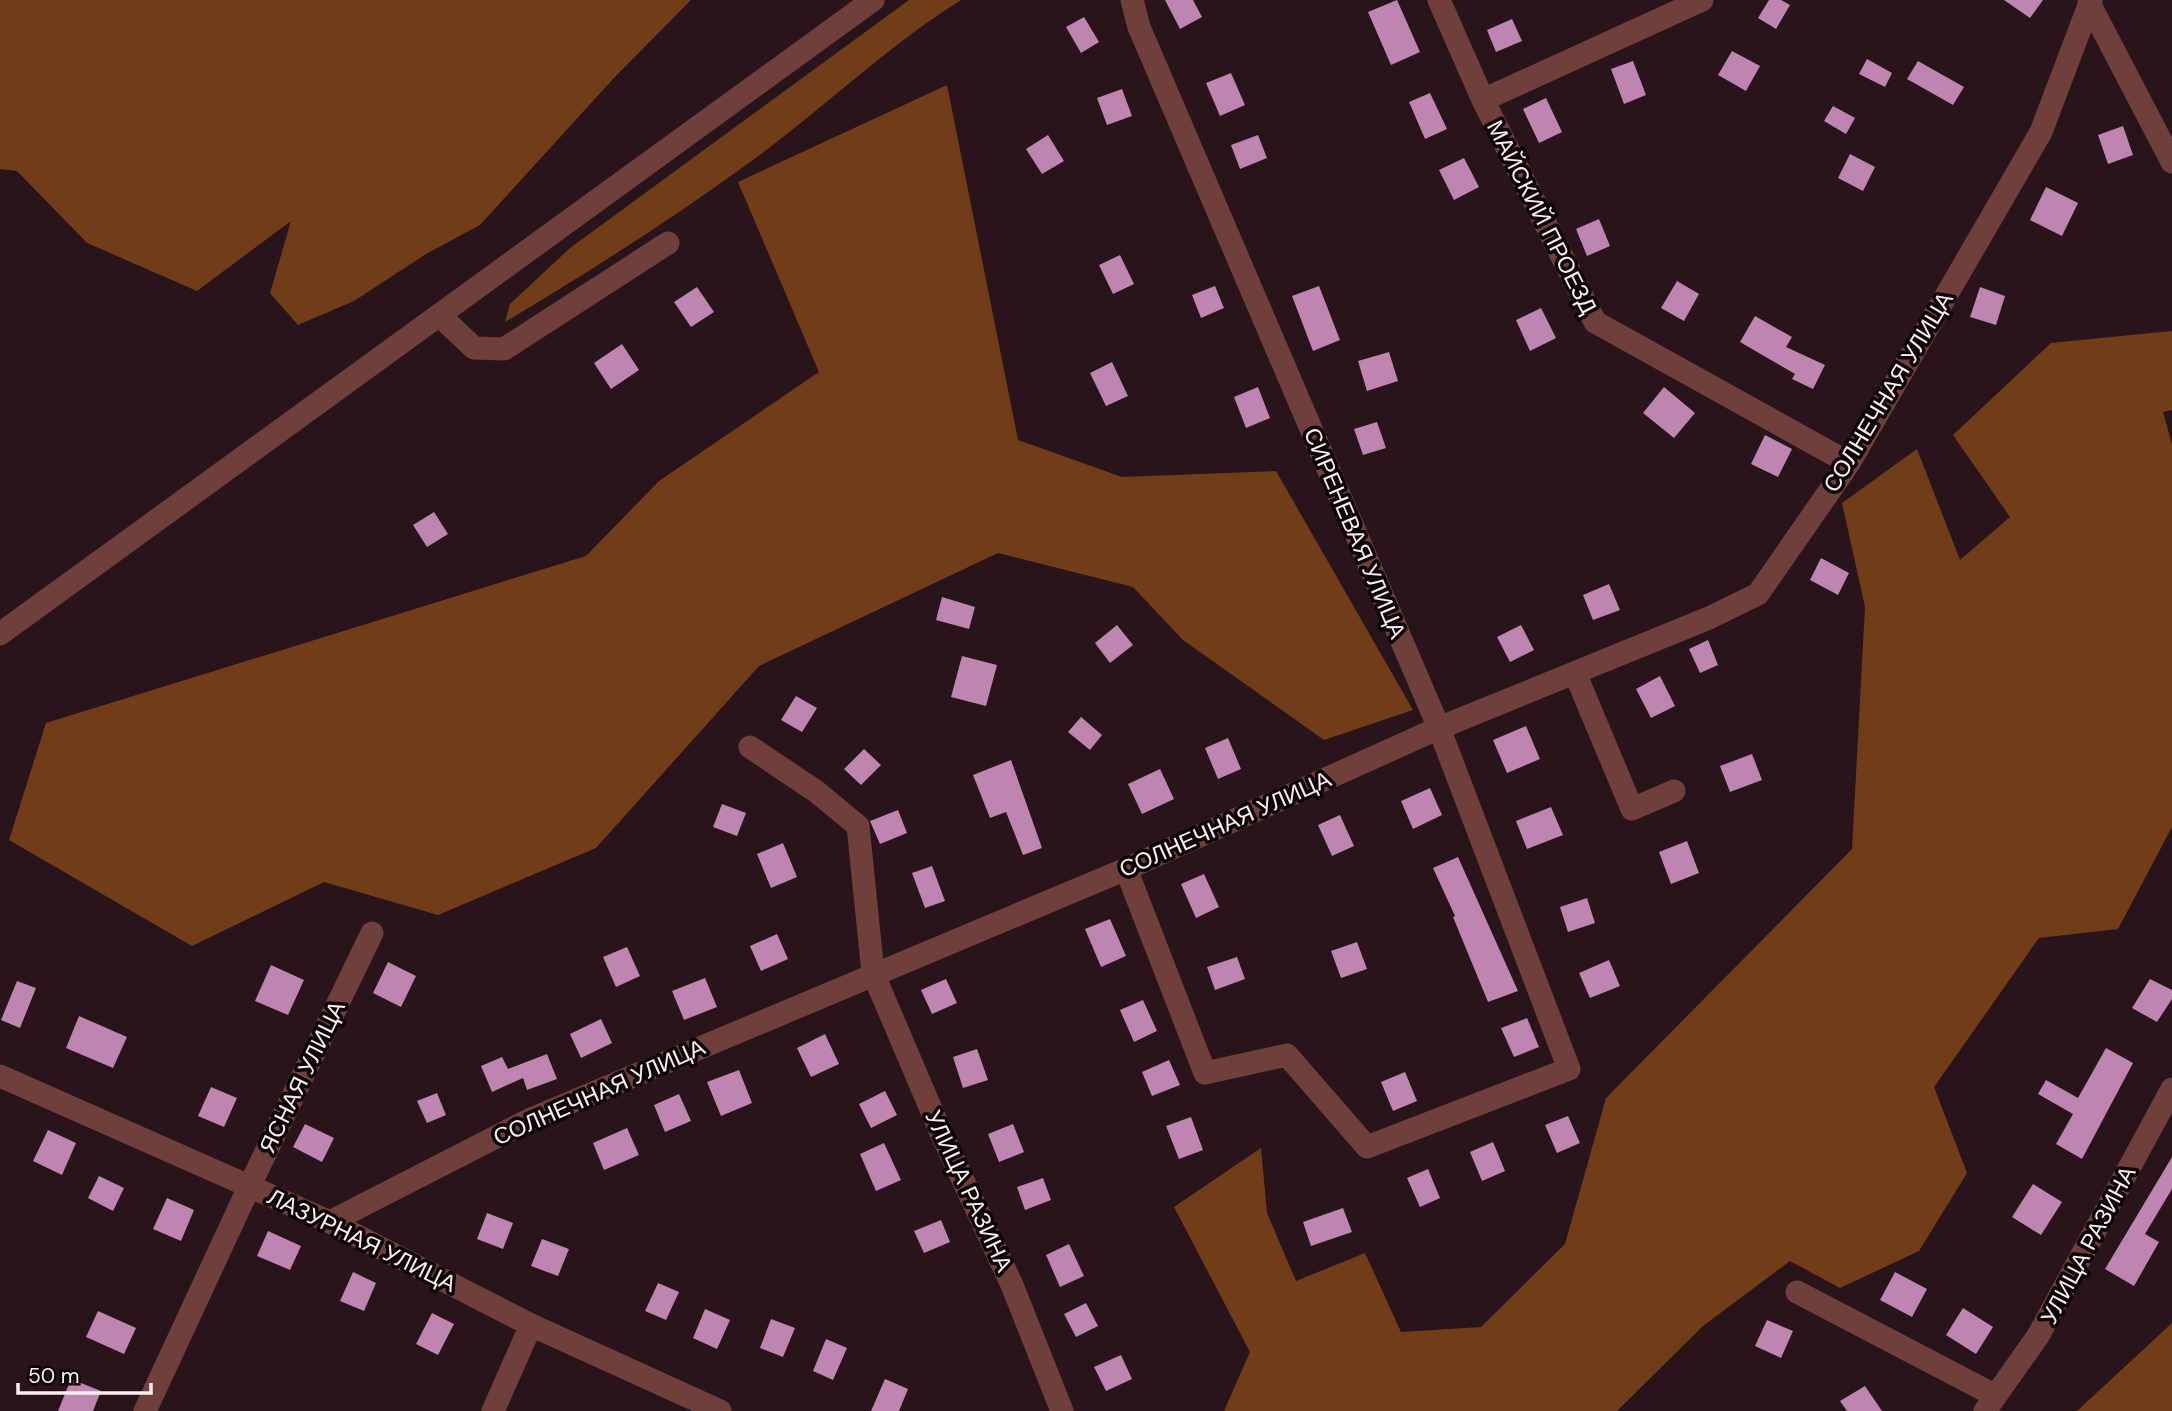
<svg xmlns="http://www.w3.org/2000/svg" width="2172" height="1411" font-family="'DM Sans',sans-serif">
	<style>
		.forest { fill: #713d18 }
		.building { fill: #bd85b0 }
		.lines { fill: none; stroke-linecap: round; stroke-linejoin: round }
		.minor { stroke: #6e3f3b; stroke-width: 23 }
		.labels { text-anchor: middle; stroke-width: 7; stroke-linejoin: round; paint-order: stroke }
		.street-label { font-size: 23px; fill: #fdedf1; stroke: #0c0406 }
	</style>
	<rect width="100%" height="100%" fill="#29141b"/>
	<path class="forest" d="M0,0H691L613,79L480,225L426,254L354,301L298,325L270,293L291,221L197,291L87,243L17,171L0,169Z
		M909,0H961C886,47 822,110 750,162C672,219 589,272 505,322L510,304L570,248Z
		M947,85L1018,440L1122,477L1276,471L1413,710L1324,740L1183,640L1133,587L998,553L759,666L596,848L438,915L324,882L192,946L9,840L46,723L586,556L659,481L819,372L738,182Z
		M2172,331V410L2163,412L2172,444V827L2118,929L2039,938L1934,1087L1967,1173L1919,1251L1840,1288L1790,1261L1703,1326L1617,1411H1224L1250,1352L1174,1207L1261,1148L1267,1213L1296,1281L1365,1253L1401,1332L1481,1327L1565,1244L1606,1098L1852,849L1865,607L1842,503L1917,449L1960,560L2010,517L1953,435L2051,343Z
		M2172,1323V1411H2077Z"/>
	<path class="building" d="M1165,0H1193L1202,17L1180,29Z
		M1397,0L1420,52L1391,65L1368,12Z
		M1769,0H1781L1790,5L1776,29L1758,18Z
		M2004,0H2043L2030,18Z
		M1084,17L1099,42L1081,53L1066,27Z
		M1512,19L1522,41L1496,52L1487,30Z
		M1732,51L1760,66L1746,91L1718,75Z
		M1867,59L1892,73L1885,87L1859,74Z
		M1633,61L1646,95L1624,104L1611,69Z
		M1918,61L1964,87L1953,105L1907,79Z
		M1231,73L1245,105L1220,116L1206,83Z
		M1122,89L1132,116L1107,125L1097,98Z
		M1430,93L1447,129L1425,139L1409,102Z
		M1546,98L1562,132L1539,143L1523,109Z
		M1833,106L1855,118L1846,134L1824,121Z
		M2123,126L2133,155L2108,164L2098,135Z
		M1048,135L1064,161L1042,174L1026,149Z
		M1258,135L1267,158L1240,169L1231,145Z
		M1850,154L1875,167L1863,191L1838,178Z
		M1464,158L1479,187L1454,200L1439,170Z
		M2046,187L2078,203L2062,236L2030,220Z
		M1599,219L1610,246L1587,256L1576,229Z
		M1120,255L1134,284L1113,294L1099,265Z
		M1677,281L1699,294L1684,321L1661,308Z
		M1215,286L1224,308L1201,318L1192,295Z
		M1319,286L1340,340L1313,351L1292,296Z
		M697,287L714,312L691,327L674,302Z
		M1980,287L2005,296L1996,325L1970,317Z
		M1541,308L1556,338L1530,351L1516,320Z
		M1755,316L1792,337L1786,347L1825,365L1813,389L1792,379L1795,374L1740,342Z
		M622,344L639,370L611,389L594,363Z
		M1389,352L1398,381L1367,391L1358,361Z
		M1112,362L1128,396L1106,406L1090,373Z
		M1258,387L1270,418L1246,428L1234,397Z
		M1664,387L1695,413L1674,438L1643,413Z
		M1377,422L1386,448L1363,455L1354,429Z
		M1765,435L1792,449L1778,477L1751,464Z
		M434,512L448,534L427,547L413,525Z
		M1821,558L1849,573L1838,595L1810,580Z
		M1609,584L1620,610L1593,620L1583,595Z
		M942,597L975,607L969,629L936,620Z
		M1117,625L1133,645L1110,663L1095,643Z
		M1521,625L1534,650L1510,662L1497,637Z
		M1708,640L1718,665L1700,673L1689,649Z
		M962,656L997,665L986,706L951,697Z
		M1660,676L1675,706L1651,718L1636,689Z
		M796,696L817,708L802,732L781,720Z
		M1081,717L1102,735L1090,750L1068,732Z
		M1526,726L1540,759L1507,773L1493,740Z
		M1228,738L1241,769L1218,779L1205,748Z
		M864,749L881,765L861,785L844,769Z
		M1752,754L1762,780L1730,792L1720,766Z
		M1011,760L1042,848L1023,855L1006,812L990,818L973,775Z
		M1160,769L1174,799L1142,814L1128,784Z
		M1430,788L1442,815L1413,829L1401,801Z
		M722,804L746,813L737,836L713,827Z
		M1551,807L1563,835L1527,849L1516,821Z
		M898,810L907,833L880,844L870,821Z
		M1340,815L1354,846L1332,856L1318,825Z
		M1687,841L1699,873L1671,884L1659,852Z
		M783,843L797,877L771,888L757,854Z
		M1458,857L1518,991L1488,1002L1453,917L1455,916L1433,868Z
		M932,866L945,901L925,908L912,873Z
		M1204,874L1219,907L1196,918L1181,884Z
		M1587,898L1595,923L1568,932L1560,907Z
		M1110,919L1126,956L1101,967L1085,929Z
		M777,934L788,959L761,971L750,946Z
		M1357,942L1367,969L1341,978L1331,951Z
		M627,947L640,976L616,987L603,957Z
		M1237,957L1245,979L1215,990L1207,967Z
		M1609,960L1620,986L1590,998L1579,973Z
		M388,962L416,976L401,1007L373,993Z
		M271,965L304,980L288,1015L255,1001Z
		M705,978L717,1007L684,1020L672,991Z
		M946,979L957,1003L932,1014L921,990Z
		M2150,979L2172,990V999L2157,1022L2132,1008Z
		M17,981L36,988L20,1028L1,1020Z
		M1143,1000L1157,1031L1134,1042L1120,1010Z
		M79,1016L127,1037L113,1068L66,1048Z
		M1527,1018L1539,1047L1514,1057L1501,1028Z
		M601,1019L612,1043L581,1058L570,1034Z
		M825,1034L839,1064L811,1077L797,1048Z
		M2106,1048L2133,1063L2082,1159L2056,1144L2073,1114L2038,1094L2046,1080L2078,1098Z
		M977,1049L988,1080L963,1088L953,1057Z
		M547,1054L557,1079L527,1090L523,1078L492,1092L481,1066L502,1057L508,1069Z
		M1169,1060L1180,1085L1152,1096L1142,1072Z
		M739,1070L752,1103L721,1116L707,1082Z
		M1405,1072L1417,1101L1393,1111L1381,1082Z
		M211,1087L237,1098L224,1127L198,1116Z
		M885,1091L897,1115L871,1128L859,1104Z
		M437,1093L446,1115L427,1123L417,1101Z
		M679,1094L691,1121L665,1132L654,1105Z
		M1568,1116L1580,1143L1557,1153L1545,1125Z
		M1191,1117L1203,1150L1179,1159L1166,1126Z
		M305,1124L334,1138L322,1162L293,1147Z
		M1013,1124L1024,1152L999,1162L988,1134Z
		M627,1128L639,1155L604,1170L593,1143Z
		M48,1130L76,1143L62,1175L33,1161Z
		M1493,1142L1505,1171L1482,1181L1470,1152Z
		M884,1143L901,1180L876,1191L860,1154Z
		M2172,1157V1189L2145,1234L2159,1242L2134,1286L2105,1269Z
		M1428,1169L1440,1198L1420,1207L1407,1178Z
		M99,1176L124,1188L113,1211L88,1198Z
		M1043,1178L1051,1200L1025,1210L1017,1187Z
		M2033,1184L2062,1202L2041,1235L2012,1217Z
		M167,1198L194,1210L181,1241L153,1229Z
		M1343,1208L1352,1232L1311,1246L1303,1222Z
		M487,1213L513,1223L503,1249L477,1239Z
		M941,1220L950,1242L924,1253L914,1231Z
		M268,1231L301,1246L290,1270L257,1256Z
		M542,1239L569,1249L558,1276L531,1266Z
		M1069,1244L1084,1276L1060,1287L1046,1255Z
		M353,1272L376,1283L364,1311L340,1301Z
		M1895,1272L1927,1289L1912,1317L1880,1300Z
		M658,1283L679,1292L666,1320L645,1311Z
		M1086,1303L1098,1326L1076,1337L1064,1314Z
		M1963,1308L1993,1327L1976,1354L1946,1335Z
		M705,1309L730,1320L717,1349L693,1338Z
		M98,1311L136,1328L124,1354L86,1337Z
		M432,1313L454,1324L438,1355L416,1344Z
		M771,1319L795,1328L783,1357L760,1348Z
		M1767,1320L1793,1331L1781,1358L1755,1346Z
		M826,1339L847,1348L833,1380L813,1371Z
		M1121,1355L1132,1379L1106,1391L1094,1367Z
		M71,1379L101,1391L93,1411H58Z
		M885,1379L908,1389L899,1411H871Z
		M1865,1386L1882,1411H1847L1840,1401Z"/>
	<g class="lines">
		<path class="minor" d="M1439,0L1483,100L1595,322L1849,463
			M2089,3L2172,162
			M1483,100L1702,0
			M441,317L474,348L504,349L668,243
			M0,634L873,0
			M1575,673L1632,809L1674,791
			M750,747L817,792L858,826L873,973L942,1135L1012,1285L1062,1411
			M1126,869L1205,1073L1287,1055L1367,1147L1569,1069L1439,728L1139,27L1132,0
			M0,1076L330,1222L531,1325L720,1411
			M330,1222L531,1119L1126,869L1439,728L1709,618L1758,594L1849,463L2041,132L2091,0
			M1797,1292L1996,1396
			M145,1411L250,1185L372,933
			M493,1411L531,1325
			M1985,1411L2038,1336L2172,1089"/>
	</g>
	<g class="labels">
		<g class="street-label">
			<text transform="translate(1542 217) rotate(63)" y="8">МАЙСКИЙ ПРОЕЗД</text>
			<text transform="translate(1888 392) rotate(-59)" y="8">СОЛНЕЧНАЯ УЛИЦА</text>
			<text transform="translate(1355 533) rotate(67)" y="8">СИРЕНЕВАЯ УЛИЦА</text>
			<text transform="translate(1225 824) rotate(-24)" y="8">СОЛНЕЧНАЯ УЛИЦА</text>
			<text transform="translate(302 1077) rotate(-64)" y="8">ЯСНАЯ УЛИЦА</text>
			<text transform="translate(599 1092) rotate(-24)" y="8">СОЛНЕЧНАЯ УЛИЦА</text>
			<text transform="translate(969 1191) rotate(65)" y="8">УЛИЦА РАЗИНА</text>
			<text transform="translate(362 1240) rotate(26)" y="8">ЛАЗУРНАЯ УЛИЦА</text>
			<text transform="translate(2088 1245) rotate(-62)" y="8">УЛИЦА РАЗИНА</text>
		</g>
	</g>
	<path d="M18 1383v10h133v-10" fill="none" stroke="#fdedf1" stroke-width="3.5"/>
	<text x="28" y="1383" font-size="21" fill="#fdedf1" stroke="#0c0406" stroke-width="5" paint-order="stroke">50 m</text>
</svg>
